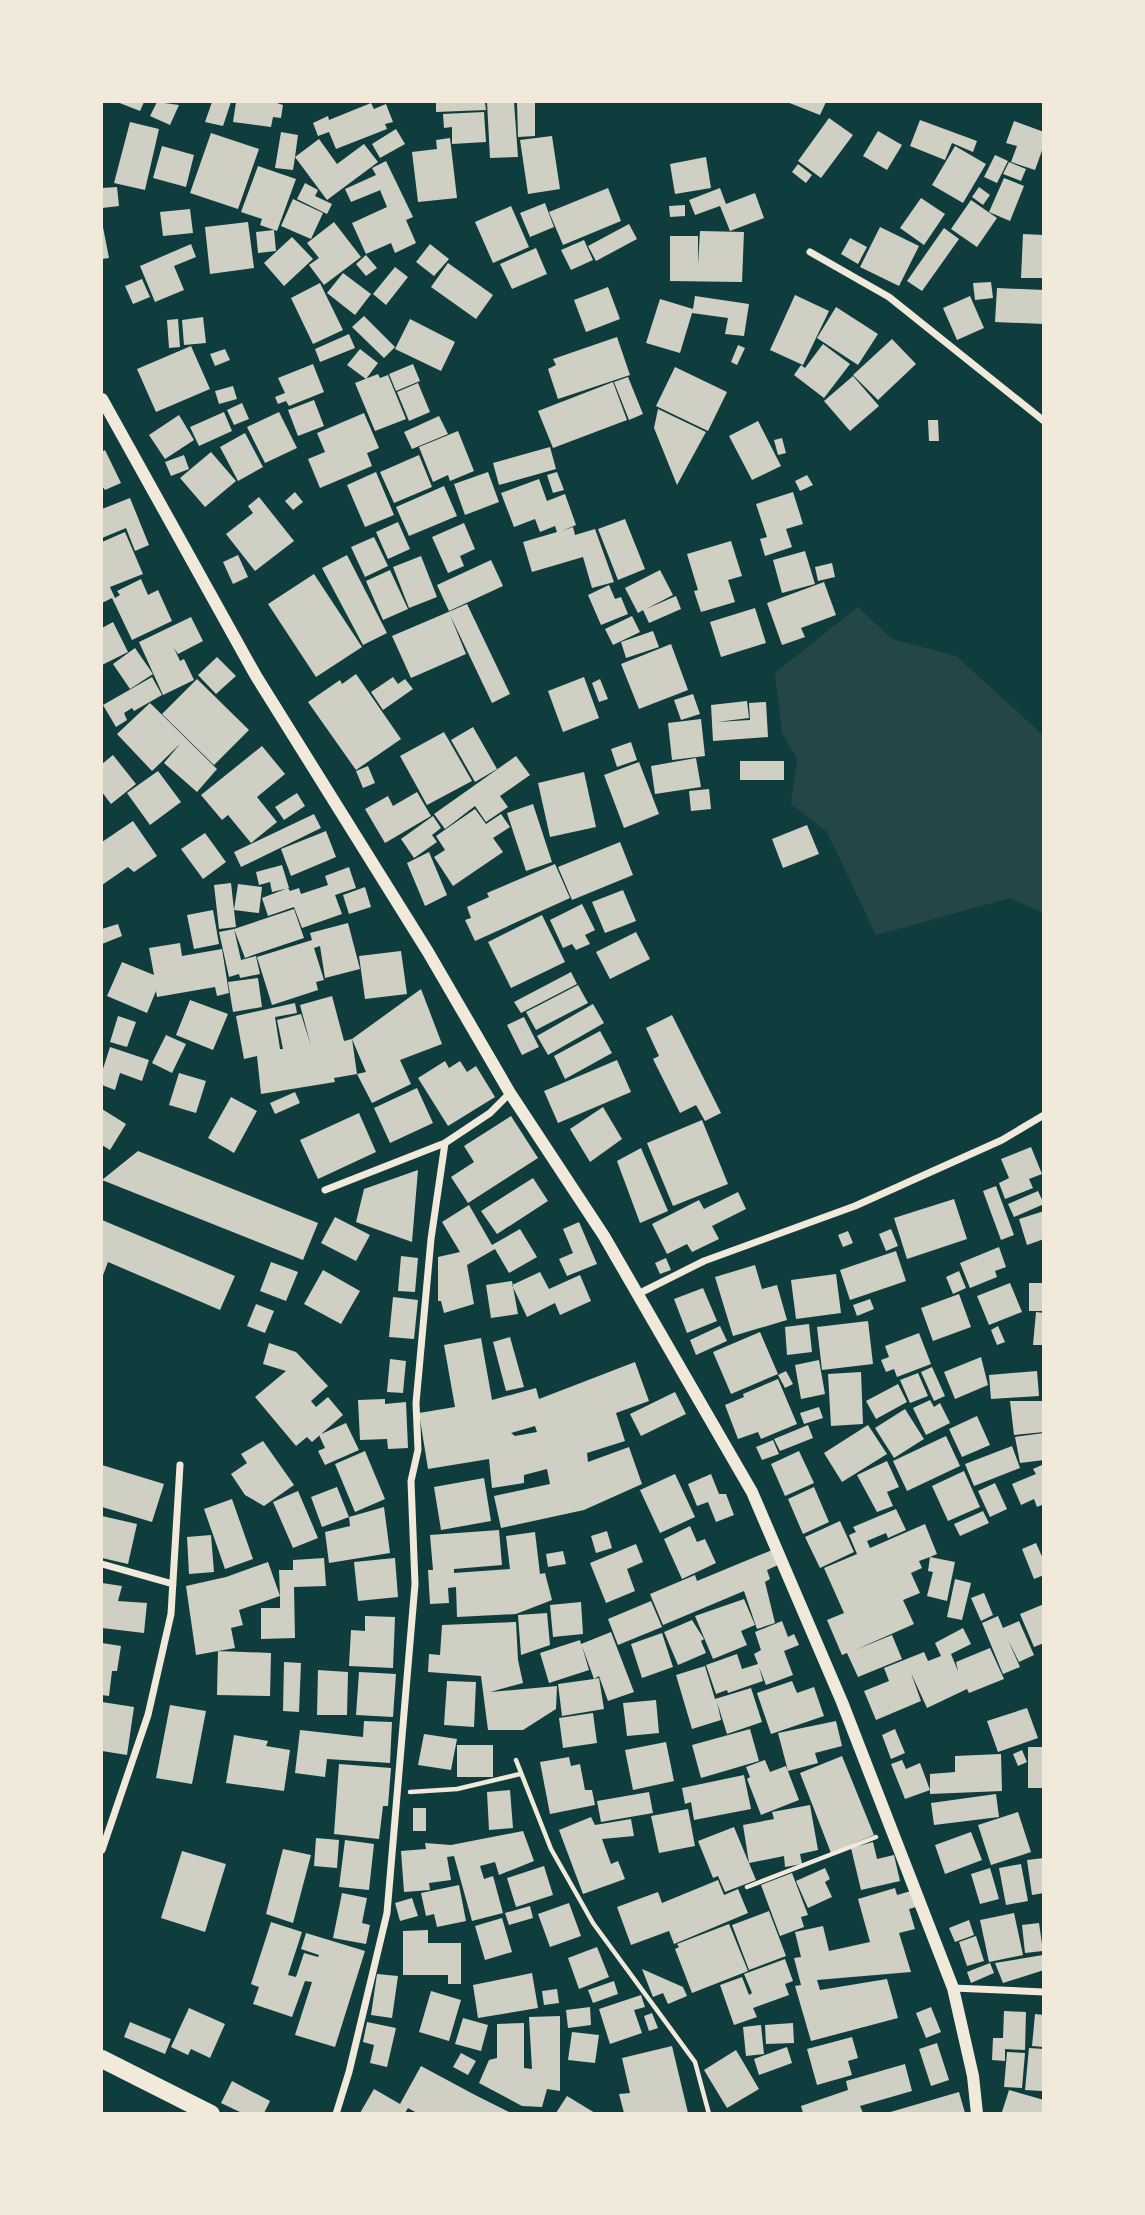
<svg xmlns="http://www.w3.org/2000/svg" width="1145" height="2215" font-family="'Alegreya Sans',sans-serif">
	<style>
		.green { fill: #244646 }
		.building { fill: #cfcfc3; fill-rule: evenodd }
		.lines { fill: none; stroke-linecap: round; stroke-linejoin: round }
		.path { stroke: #f1e9da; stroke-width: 4.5 }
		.minor { stroke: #f1e9da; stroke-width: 7 }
		.tertiary { stroke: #f1e9da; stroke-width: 12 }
		.primary { stroke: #f1e9da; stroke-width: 18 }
	</style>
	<rect width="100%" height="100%" fill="#0f3d3e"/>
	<path class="green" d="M858,607L892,639L956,656L1043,735V913L1010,898L876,935L827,832L791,804L797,759L782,733L775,673Z"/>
	<path class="building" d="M117,102H144L140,111Z
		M157,102L179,105L170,125L150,116Z
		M212,102H231L223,126L205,122Z
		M236,102H274L283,105L281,118L273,117L271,127L233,122Z
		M436,102H485L486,110L436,112Z
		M487,102H514L518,157L490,158Z
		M517,102H535V136L518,137Z
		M787,102H826L820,115Z
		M371,103L374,109L386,104L393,122L385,124L387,129L336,149L329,132L318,136L313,123L328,116L329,120Z
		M484,112L486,142L452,144V127L444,128L443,114Z
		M829,118L853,135L821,178L798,161Z
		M920,120L977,141L973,152L952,143L945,160L910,146Z
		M1014,121L1044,132V145L1035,170L1011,162L1017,146L1006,143Z
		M130,122L159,129L145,190L114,183Z
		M396,129L405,144L380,158L372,144Z
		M878,131L902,145L887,170L863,156Z
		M281,132L298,135L295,157L319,139L337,164L364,144L378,162L327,200L295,157L293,170L275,168Z
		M211,133L259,149L238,209L190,193Z
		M552,136L560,189L528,194L520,140Z
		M450,138L457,198L418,202L412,152L437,149L436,140Z
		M162,146L194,155L186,187L153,178Z
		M955,146L986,164L963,203L932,185Z
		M995,155L1008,161L997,183L984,177Z
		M706,157L711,188L675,194L670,164Z
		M386,161L413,217L406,220L416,243L395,253L391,243L366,254L352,223L387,207L380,190L383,189L351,202L345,189L376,175L372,168Z
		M1009,162L1026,169L1021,181L1003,174Z
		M798,164L812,175L806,183L792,172Z
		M258,166L296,179L277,231L260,225L262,219L241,212Z
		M1004,178L1024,186L1010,221L989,212Z
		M305,183L318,190L315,196L332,204L327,214L297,199Z
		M117,187L119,206L102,208V188Z
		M979,187L990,195L983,205L972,197Z
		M608,188L621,221L563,245L549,212Z
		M720,188L726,204L755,193L764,218L730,231L720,206L695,215L689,200Z
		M921,198L945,214L924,245L900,228Z
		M293,199L323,213L311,239L281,226Z
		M971,200L997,218L977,247L951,229Z
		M545,203L554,227L530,237L520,213Z
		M685,205V216L670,217L669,206Z
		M511,206L529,247L493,263L475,222Z
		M190,209L193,233L163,236L160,212Z
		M102,222L109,258L102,259Z
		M248,222L254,268L210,274L205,227Z
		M334,222L361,257L324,285L309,265L319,258L307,243Z
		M629,224L637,239L596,261L588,246Z
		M880,227L919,246L899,286L860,267Z
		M944,228L959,239L922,291L907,281Z
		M274,230L276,251L258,253L256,232Z
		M700,231L744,232L742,282L670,281V236H698V265Z
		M1023,234L1044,235V278H1021Z
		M292,237L313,259L284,286L264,263Z
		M850,238L867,247L858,264L841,254Z
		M584,240L593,260L571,270L561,250Z
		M191,244L196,257L174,266L184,290L155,302L140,266Z
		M430,244L449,259L434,276L416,262Z
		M536,248L547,274L512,289L500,264Z
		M366,255L377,268L366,276L356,264Z
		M448,263L493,295L476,319L431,287Z
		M395,267L408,277L386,305L373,294Z
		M343,273L371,294L355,315L327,293Z
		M142,279L150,297L133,304L125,286Z
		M991,282L993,298L975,300L973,283Z
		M320,283L343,330L313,344L291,298Z
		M608,287L620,319L586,332L574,300Z
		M997,288L1044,290V324L995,322Z
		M795,295L829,311L803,365L770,350Z
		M695,296L749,304L744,336L725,334L728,318L692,313L680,353L646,343L660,299L693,309Z
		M970,296L984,328L957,340L943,308Z
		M836,307L878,334L858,365L817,338Z
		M364,316L395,347L384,358L352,327Z
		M203,317L206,343L184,345L182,320Z
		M178,319L180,347L169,348L167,320Z
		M410,319L455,342L441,371L395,349Z
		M349,334L355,348L320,362L315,349Z
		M617,337L630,375L558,399L548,369L556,365L553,359Z
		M892,339L916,364L878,400L853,375Z
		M823,344L850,364L824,398L794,375L801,365L805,368Z
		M738,345L745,348L737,365L731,362Z
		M191,346L210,389L156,412L137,369Z
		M225,349L230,360L215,366L210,354Z
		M360,349L378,363L366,379L347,365Z
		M313,364L324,392L289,406L286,401L278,404L275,397L285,393L278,378Z
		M413,364L420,381L396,391L389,374Z
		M675,367L727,392L708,431L656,406Z
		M378,374L380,378L388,375L406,419L375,431L355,383Z
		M853,376L879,406L850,431L824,401Z
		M628,377L643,414L629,420L614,382Z
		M613,382L627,420L553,448L538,411Z
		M418,383L430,412L409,421L397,392Z
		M233,386L237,399L219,404L215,391Z
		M314,400L324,426L298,436L288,410Z
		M242,403L249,419L234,425L227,410Z
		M658,409L706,432L677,485L654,428Z
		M224,412L232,431L199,446L190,427Z
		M279,412L297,448L265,463L247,427Z
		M364,413L379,448L367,453L372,466L320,488L308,459L325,452L317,433Z
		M179,415L194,440L165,459L149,435Z
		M439,416L448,434L412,449L404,432Z
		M928,420H938L939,441H929Z
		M758,421L781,466L752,480L729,436Z
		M458,431L474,471L450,481L448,475L433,482L419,447Z
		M245,433L263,467L238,481L220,447Z
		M782,438L786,453L778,455L774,440Z
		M550,447L556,469L499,485L493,463Z
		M105,450L121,483L105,490L102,486V452Z
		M211,452L236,481L205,507L180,478Z
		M184,455L189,469L171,476L165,462Z
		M419,455L432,487L394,503L380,472Z
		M376,472L394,515L365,527L347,485Z
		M488,472L499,502L465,515L454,484Z
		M557,472L564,490L553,493L547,475Z
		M807,475L813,485L800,491L795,481Z
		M539,479L547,501L565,494L576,525L562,531L573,527L575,535L595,529L614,582L592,588L583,557L532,572L523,542L557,532L555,526L540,532L535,519L514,527L501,493Z
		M444,486L457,516L409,536L396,507Z
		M295,492L303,502L293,510L285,501Z
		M793,492L803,524L786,529L792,547L765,556L760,539L767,537L756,504Z
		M259,497L294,541L255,571L226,534L253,513L248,506Z
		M130,498L149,545L135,551L126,528L102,538V509Z
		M625,519L645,569L618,580L598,529Z
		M398,522L410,549L388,559L376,532Z
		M464,523L475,549L460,556L464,566L448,573L432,537Z
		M125,532L143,574L110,587L115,598L120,595L117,591L141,579L148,595L158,590L172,621L132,640L112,598L102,603V542Z
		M374,537L388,566L365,577L351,547Z
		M731,541L742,576L728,580L735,602L701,612L694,591L698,590L687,554Z
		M805,551L815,584L782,593L773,560Z
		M238,555L248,577L233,584L223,562Z
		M347,555L387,633L363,645L322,568Z
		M421,556L437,597L409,608L393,567Z
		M491,560L503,586L449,611L437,585Z
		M832,563L835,577L818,581L815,567Z
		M390,570L408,609L383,620L366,581Z
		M660,570L673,595L646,609L676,596L681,609L649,623L643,610L638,613L625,588Z
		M314,574L362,647L316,677L268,604Z
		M824,582L836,615L801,628L805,637L782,645L767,603Z
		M609,585L615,599L621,597L628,614L601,625L588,595Z
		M467,604L510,694L492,703L450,615L466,654L411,678L392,636Z
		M755,608L766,643L721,657L710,622Z
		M632,616L640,632L613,645L605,629Z
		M191,617L203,641L178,654L174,648L180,661L184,659L194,680L163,695L139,642Z
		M113,622L128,652L102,665V628Z
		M653,631L659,647L626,658L621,642Z
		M671,644L688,690L639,709L621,664Z
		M135,648L153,674L130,689L113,664Z
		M217,657L236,676L216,694L198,675Z
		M356,674L401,739L356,770L308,702L340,680L342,684Z
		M152,677L162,695L134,711L132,708L124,713L127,720L116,727L103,705Z
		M393,677L398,684L405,679L413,689L383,710L371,692Z
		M584,677L599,718L563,732L548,691Z
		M197,679L249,730L214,765L162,714Z
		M600,679L608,699L599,702L592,683Z
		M693,694L700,714L681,720L674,700Z
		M747,701L749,718L717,722L750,720L749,703L766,702L768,737L713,741L711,705Z
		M150,703L217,769L197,792L164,763L180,744L152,771L117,734Z
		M701,719L705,756L672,760L668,723Z
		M473,727L497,769L475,782L451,740Z
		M444,732L472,781L427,805L400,756Z
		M631,742L637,760L617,767L611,749Z
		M262,746L285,774L257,797L277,822L251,843L228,815L222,820L201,795Z
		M113,755L136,784L111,804L102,792V764Z
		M516,756L530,775L500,796L508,807L486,822L475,806L445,829L434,814Z
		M696,758L701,787L655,794L651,766Z
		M740,761H784V780H740Z
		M639,762L659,814L624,828L604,775Z
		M368,766L375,783L363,788L356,771Z
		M158,771L181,802L150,825L127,793Z
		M584,772L596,827L550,837L538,783Z
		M709,789L711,809L691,811L689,791Z
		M417,792L431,816L385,843L365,809L388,796L393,806Z
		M297,793L305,806L284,820L275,807Z
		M533,804L552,862L526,871L507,813Z
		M475,809L486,824L501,814L510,827L493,838L503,852L453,886L434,857L445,850L436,836Z
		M314,814L321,828L241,867L234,852Z
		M433,816L441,828L432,835L437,842L414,858L401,839Z
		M133,821L157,856L134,872L128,867L102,885V842Z
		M807,825L819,854L783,868L772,839Z
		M326,831L336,857L291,876L281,849Z
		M205,833L226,862L203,879L181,849Z
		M620,842L633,875L572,900L558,867Z
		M429,852L447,895L425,906L407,863Z
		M555,864L570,898L475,941L465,920L471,918L467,907L489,897L487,893Z
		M282,865L289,888L272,892L270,882L259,885L256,872Z
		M349,867L356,888L335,895L342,914L302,928L294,907L268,916L262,898L288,888L290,891L299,888L301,894L328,885L325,876Z
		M231,883L234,910L238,884L262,887L259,913L234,910L236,927L219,929L214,885Z
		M365,887L371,907L349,914L343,895Z
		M623,890L636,921L605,933L592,902Z
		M582,904L595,930L585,935L590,944L576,950L572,944L563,948L550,920Z
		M294,909L304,938L256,954L255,950L256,954L245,958L234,929Z
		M213,910L219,944L194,949L187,915Z
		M542,915L565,962L511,988L488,942Z
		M348,923L360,969L325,978L320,946L314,948L324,980L316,982L318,990L272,1005L257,957L312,940L310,933Z
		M118,924L122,936L102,944V929Z
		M234,929L241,960L256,956L260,974L240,978L239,974L229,977L219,932Z
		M636,932L650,959L610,979L596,952Z
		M180,943L182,956L222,949L229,993L217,996L215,987L157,997L156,991L147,1013L107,996L122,962L154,975L149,948Z
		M401,951L407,994L365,999L359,956Z
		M571,972L577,984L521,1013L514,1002Z
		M258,978L262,1007L233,1012L228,982Z
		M578,985L588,1003L536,1030L526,1012Z
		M421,989L442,1044L400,1060L411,1084L372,1103L357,1074L366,1072L352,1039L357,1074L334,1078L335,1082L261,1094L257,1056L244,1059L236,1016L295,1003L297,1013L275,1017L280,1049H283L277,1020L301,1014L311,1046L300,1005L332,996L344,1041L352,1039Z
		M190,1000L228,1014L213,1050L176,1035Z
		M593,1004L604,1023L548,1055L537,1036Z
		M672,1015L721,1113L705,1121L696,1105L680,1113L653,1059L659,1056L646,1028Z
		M118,1016L136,1022L127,1047L110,1042Z
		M524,1017L539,1047L522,1055L507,1025Z
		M600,1031L612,1053L565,1079L554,1056Z
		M166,1035L186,1044L172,1073L152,1063Z
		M110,1047L149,1060L142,1081L120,1073L115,1090L102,1085V1072Z
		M617,1060L631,1092L558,1123L544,1091Z
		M445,1061L449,1068L460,1061L467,1072L476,1066L495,1097L448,1126L418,1078Z
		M179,1073L206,1081L196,1113L169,1105Z
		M417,1088L433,1123L390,1143L374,1108Z
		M295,1092L300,1103L275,1114L270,1103Z
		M231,1097L257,1111L234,1153L208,1138Z
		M603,1107L622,1139L590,1162L570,1129Z
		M102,1109L126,1124L110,1150L102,1145Z
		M359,1113L376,1152L318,1179L300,1140Z
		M511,1116L538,1158L468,1203L451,1177L474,1162L464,1146Z
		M702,1120L728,1184L673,1206L647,1143Z
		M1031,1147L1042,1174L1029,1179L1033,1188L1005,1199L999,1183L1009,1178L1001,1159Z
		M641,1148L668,1211L640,1223L617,1161Z
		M138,1151L318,1223L303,1260L102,1180Z
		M418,1170L412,1242L356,1222L364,1189Z
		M533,1178L548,1201L497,1234L481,1211Z
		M996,1186L1014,1235L1001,1240L983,1191Z
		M1038,1191L1044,1204L1014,1217L1008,1204Z
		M738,1192L746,1209L712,1226L719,1239L692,1252L687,1244L667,1254L652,1224L699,1200L704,1209Z
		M954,1199L967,1239L907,1259L894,1218Z
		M469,1205L492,1245L520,1229L537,1257L509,1273L495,1249L467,1265L474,1304L444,1313L441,1301H438V1257L460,1252L442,1222Z
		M1044,1211V1239L1027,1245L1019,1219Z
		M335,1217L370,1235L356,1261L321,1243Z
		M102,1220L235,1276L220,1310L108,1262L102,1278Z
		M579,1222L597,1264L567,1276L559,1259L573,1253L563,1229Z
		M891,1229L898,1246L886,1251L879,1234Z
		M848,1231L853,1243L843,1247L838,1235Z
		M999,1247L1006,1267L995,1271L997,1277L970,1288L960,1263Z
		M896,1251L906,1281L850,1300L840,1270Z
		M401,1256L418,1258L415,1292L398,1291Z
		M666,1258L671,1270L660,1274L655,1263Z
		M271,1262L298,1272L286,1301L260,1291Z
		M755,1265L762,1289L777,1285L787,1320L733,1336L715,1277Z
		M323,1270L360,1291L341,1324L304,1304Z
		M959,1271L966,1288L953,1294L946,1277Z
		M540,1272L549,1289L580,1275L591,1301L560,1315L555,1303L527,1317L512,1285Z
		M836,1274L841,1313L796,1319L791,1280Z
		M512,1281L518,1314L491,1318L486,1285Z
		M1010,1283L1022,1312L989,1325L977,1296Z
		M1029,1283H1044V1311H1029Z
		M703,1288L717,1321L687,1333L674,1299Z
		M959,1294L971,1327L933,1341L921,1308Z
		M393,1297L418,1300L414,1339L389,1337Z
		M870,1299L874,1309L857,1316L853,1305Z
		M256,1304L274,1311L265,1333L247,1326Z
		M1036,1312L1044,1313V1345H1033Z
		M868,1321L873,1364L822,1370L817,1327Z
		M809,1324L812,1352L787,1355L785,1327Z
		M720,1326L727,1341L696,1355L690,1340Z
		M998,1326L1005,1342L997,1345L991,1330Z
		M760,1332L778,1374L731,1394L713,1352Z
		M919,1333L931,1364L897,1377L894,1369L886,1372L881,1360L889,1357L885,1346Z
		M510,1337L524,1387L506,1391L493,1342Z
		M481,1338L492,1400L536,1388L539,1399L635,1362L649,1401L616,1413L625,1441L587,1453L588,1462L629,1447L642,1484L584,1510L501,1528L494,1496L550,1484L547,1469L524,1475V1483L492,1488L489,1459L428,1469L419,1413L455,1407L444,1345ZM535,1426L537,1432L515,1436L511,1433Z
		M269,1343L296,1352L328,1386L311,1401L316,1407L328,1397L343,1415L312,1442L307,1437L296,1446L255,1397L286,1371L263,1364Z
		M981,1357L988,1385L955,1399L944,1372Z
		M390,1359L406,1361L403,1393L387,1392Z
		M819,1360L825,1394L801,1399L795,1365Z
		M932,1367L945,1396L934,1401L921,1372Z
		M786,1371L793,1384L785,1388L778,1375Z
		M1037,1371L1039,1396L991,1399L989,1375Z
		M861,1372L863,1424L831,1426L828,1374Z
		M918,1373L928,1396L910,1403L900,1380Z
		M778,1379L797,1424L761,1439L758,1432L738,1439L725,1405L744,1397L743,1394Z
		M898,1384L907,1402L876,1419L866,1401Z
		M675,1392L686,1414L641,1436L630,1414Z
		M385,1399V1404L406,1402L408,1448L388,1449L387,1439L360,1440L358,1400Z
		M930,1400L934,1407L940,1403L950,1423L926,1435L913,1408Z
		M1010,1401H1044V1432L1014,1435Z
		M819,1407L823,1418L804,1424L800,1413Z
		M905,1409L924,1439L894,1458L875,1428Z
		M977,1416L990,1445L962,1457L949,1429Z
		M346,1423L359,1450L325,1465L318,1451L325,1448L319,1435Z
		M808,1425L813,1438L780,1451L774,1439Z
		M868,1425L887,1454L842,1482L824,1453Z
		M1044,1433V1460L1020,1463L1015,1437Z
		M946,1436L960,1466L907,1491L893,1461Z
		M773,1440L779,1454L762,1460L756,1447Z
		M263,1441L294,1485L264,1506L245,1495L231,1474L247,1463L241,1454Z
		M1012,1446L1020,1468L974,1486L965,1464Z
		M365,1451L385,1499L355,1512L335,1464Z
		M799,1451L814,1483L785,1496L771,1464Z
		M887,1461L899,1487L887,1492L893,1506L877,1512L857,1475Z
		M1044,1464V1504L1037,1507L1034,1499L1021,1505L1012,1484L1036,1474L1033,1469Z
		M102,1465L164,1484L152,1522L102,1507Z
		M964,1471L980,1507L948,1521L932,1486Z
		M675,1474L695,1517L660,1533L640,1490Z
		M711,1474L719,1494H726L734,1515L716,1522L708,1502L697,1506L688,1484Z
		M484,1478L491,1521L441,1530L434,1487Z
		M995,1483L1007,1509L990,1517L978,1491Z
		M337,1487L349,1517L384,1507L390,1553L329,1563L325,1532L350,1526L349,1517L322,1527L311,1497Z
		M814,1487L829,1522L803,1534L788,1499Z
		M298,1491L318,1538L293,1548L273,1502Z
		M232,1499L253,1559L225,1569L204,1509Z
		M896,1509L906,1530L888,1538L886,1533L867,1541L870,1548L925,1524L937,1554L930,1557L955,1562L947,1601L927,1596L933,1572L928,1571L930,1557L919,1561L922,1568L911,1573L920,1593L903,1600L914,1624L855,1650L892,1635L902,1659L858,1677L847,1653L842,1655L827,1620L844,1613L824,1568L857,1554L849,1535L856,1532L853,1527Z
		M983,1511L989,1523L960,1536L954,1524Z
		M102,1516L137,1524L128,1564L102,1558Z
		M840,1521L854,1552L820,1568L805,1537Z
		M690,1526L697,1542L705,1539L716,1563L682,1579L664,1539Z
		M499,1530L502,1565L454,1569V1573L510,1569L506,1536L535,1532L540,1574L545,1573L552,1600L516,1614L457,1617L456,1587L448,1588L449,1603L430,1604L428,1570H433L430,1535Z
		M607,1531L612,1548L596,1553L591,1536Z
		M211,1535L214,1572L189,1574L187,1537Z
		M1036,1543L1044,1561V1575L1034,1579L1022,1549Z
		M636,1544L643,1562L627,1569L635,1591L606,1603L590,1563Z
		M772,1550L778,1565L767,1570L770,1579L765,1582L775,1623L757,1629L744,1591L663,1625L650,1594L695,1575L697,1581Z
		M563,1551L566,1564L548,1567L546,1554Z
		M324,1558L326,1586L294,1587L295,1638L261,1639V1608H280V1596L239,1610L243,1625L231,1628L235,1648L196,1655L186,1586L226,1577L268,1562L280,1596L279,1570H293V1560Z
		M395,1558L398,1597L358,1601L354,1562Z
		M955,1579L971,1583L962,1620L947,1617Z
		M102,1583L122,1586L118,1601L147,1603L144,1633L102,1628Z
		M984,1593L993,1615L981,1621L971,1598Z
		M744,1599L755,1625L741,1631L747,1645L713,1659L695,1616Z
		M651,1601L662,1627L618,1645L608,1619Z
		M581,1602L583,1634L553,1637L550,1605Z
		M1044,1604V1643L1034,1647L1020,1614Z
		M547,1613L550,1645L521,1655L518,1615Z
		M365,1616L395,1617L393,1668L349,1666L351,1630L365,1631Z
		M998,1616L1003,1628L1019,1621L1034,1655L1019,1662L1008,1640L1020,1667L1003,1674L982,1623Z
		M692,1620L704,1639L701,1641L706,1653L678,1665L664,1632Z
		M782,1621L788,1637L794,1634L799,1645L784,1651L793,1675L766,1685L759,1667L763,1681L728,1693L727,1690L716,1694L706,1665L737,1654L742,1669L758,1664L754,1654L761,1650L755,1632Z
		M516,1622L518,1660L523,1683L490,1692L557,1686L556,1709L523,1730H488L481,1676L428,1672L429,1654L440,1655L442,1625Z
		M963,1628L971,1644L951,1654L958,1671L956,1662L990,1648L1004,1679L969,1693L967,1689L927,1708L911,1673L921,1701L876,1720L864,1691L889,1681L884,1668L924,1652L928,1661L941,1656L935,1643Z
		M611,1632L634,1692L608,1701L599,1676L594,1679L599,1678L604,1709L562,1716L558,1684L594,1679L582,1646L589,1670L549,1683L540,1653L580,1640L581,1644Z
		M662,1633L673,1667L642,1678L631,1644Z
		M102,1643L121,1646L117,1671H112L109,1696L102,1695Z
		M218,1651L271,1653L270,1696L217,1695Z
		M284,1662L301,1663L299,1712L283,1711Z
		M705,1666L715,1699L751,1688L762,1722L727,1734L717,1702L721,1720L692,1729L676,1675Z
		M318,1670L348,1672L347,1715H317Z
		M359,1672L396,1674L393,1717L356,1715Z
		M447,1681L476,1682L474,1727L444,1725Z
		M792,1681L797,1693L814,1687L824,1716L771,1734L757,1693Z
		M656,1700L659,1733L627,1736L623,1703Z
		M102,1702L134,1707L127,1755L102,1751Z
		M170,1705L206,1711L192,1784L156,1778Z
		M1027,1708L1038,1738L998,1752L987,1721Z
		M593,1713L597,1743L563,1748L559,1718Z
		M364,1721L392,1722L390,1763L327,1759L325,1777L295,1773L300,1730L363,1737Z
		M836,1721L842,1746L815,1753L818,1763L788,1771L778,1733Z
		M750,1729L759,1761L701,1778L692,1745Z
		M895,1729L905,1753L891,1759L882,1735Z
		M424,1734L457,1739L451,1770L418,1765Z
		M234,1735L268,1741L266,1746L290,1750L284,1791L226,1783Z
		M666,1742L674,1781L633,1790L625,1750Z
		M457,1745H493V1777H457Z
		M1028,1747H1044V1788H1028Z
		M1022,1750L1027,1762L1018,1766L1013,1754Z
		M1001,1754L1002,1791L930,1794V1774L955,1772V1756Z
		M842,1756L874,1835L831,1853L800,1773Z
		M569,1757L571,1766L580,1764L585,1790H592L595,1805L550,1814L540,1762Z
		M765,1760L770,1772L786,1766L799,1800L761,1815L747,1779L750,1777L746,1767Z
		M902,1760L906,1769L920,1763L930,1790L905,1799L891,1764Z
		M339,1764L391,1768L388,1806H383L379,1839L334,1834Z
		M744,1775L751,1809L694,1820L691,1802L685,1804L682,1788Z
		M510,1790L513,1828L489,1830L487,1792Z
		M649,1792L653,1813L601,1822L597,1801Z
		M996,1794L999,1817L934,1825L931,1803Z
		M810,1805L818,1850L800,1854L802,1864L785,1867L784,1856L749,1863L743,1825L774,1819L772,1812Z
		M413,1808H426V1831H413Z
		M688,1809L695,1846L659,1853L651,1816Z
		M1018,1812L1031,1852L991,1865L978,1825Z
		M591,1817L595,1825L631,1819L634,1836L602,1839L611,1864L618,1861L625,1879L583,1894L559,1830Z
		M734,1827L756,1880L725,1892L718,1876L713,1878L698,1841Z
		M523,1831L534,1861L499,1875L495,1862L480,1866L484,1879L493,1876L503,1913L472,1921L454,1856L447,1857L451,1880L429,1883L430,1890L404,1892L401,1851L426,1849L425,1843L451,1845Z
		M971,1832L982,1860L945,1874L935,1845Z
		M316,1838L339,1840L337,1868L314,1866Z
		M345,1840L374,1844L369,1890L339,1887Z
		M873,1842L877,1859L894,1855L900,1881L861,1890L851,1848Z
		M283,1849L311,1855L293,1923L266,1914Z
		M182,1851L226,1864L205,1932L161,1918Z
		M1044,1858V1893L1032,1895L1027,1860Z
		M1021,1864L1028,1901L1006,1905L999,1868Z
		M544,1866L553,1895L516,1907L507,1878Z
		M825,1868L830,1879L825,1882L832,1897L808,1908L796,1881Z
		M990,1868L999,1899L980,1904L971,1874Z
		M792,1873L808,1915L801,1917L804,1927L780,1936L761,1885Z
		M718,1880L724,1895L738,1889L748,1913L674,1944L669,1931L631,1945L617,1907L658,1892L662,1903Z
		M459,1885L466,1921L437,1927L434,1914L426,1916L421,1893Z
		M895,1888L897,1895L911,1891L916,1907L909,1909L915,1929L899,1933L911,1972L817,1980L820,1990L887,1979L898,2018L811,2041L795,1986L801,1985L794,1958L801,1957L795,1932L823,1926L829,1951L870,1942L858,1899Z
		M342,1893L367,1898L362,1923L370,1925L366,1944L333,1938Z
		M412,1898L418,1916L400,1921L395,1903Z
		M569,1903L581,1936L550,1947L538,1914Z
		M530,1906L533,1918L509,1925L505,1913Z
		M769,1911L786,1956L749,1970L732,1925Z
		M1014,1913L1023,1955L989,1962L980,1920Z
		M502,1918L512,1952L485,1960L475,1926Z
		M969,1920L974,1935L955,1942L949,1928Z
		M271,1922L302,1932L288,1975L296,1977L304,1953L318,1957L319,1955L301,1949L306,1933L365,1951L335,2047L295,2035L312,1982L305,1981L292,2017L253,2004L259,1987L251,1984Z
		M1039,1923L1043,1951L1025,1953L1022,1925Z
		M729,1924L748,1971L692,1993L675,1949L679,1947L677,1944Z
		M428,1930V1943H461V1984H448V1975H403V1931Z
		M976,1936L984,1961L967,1966L959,1942Z
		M597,1947L609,1977L579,1989L568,1958Z
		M1043,1955L1044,1970L1003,1983L995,1963Z
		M785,1959L793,1981L785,1984L789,1995L753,2008L757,2017L734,2025L720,1985L742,1977L749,1995L752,1993L744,1974Z
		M990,1963L994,1973L971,1983L967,1972Z
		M642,1969L683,1987L687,1996L668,2004L663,1993L653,1997Z
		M532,1973L538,2008L478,2018L473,1985Z
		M377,1974L398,1976L392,2018L371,2015Z
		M614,1981L618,1994L593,2003L588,1990Z
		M557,1989L559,2003L544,2005L542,1991Z
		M431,1991L461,2000L449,2041L419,2032Z
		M641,1995L645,2007L634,2010L642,2033L610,2044L599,2009Z
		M590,2007L591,2025L568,2028L566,2010Z
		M931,2007L941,2032L926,2038L916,2013Z
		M189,2008L225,2024L210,2058L191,2049L188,2055L171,2047Z
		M1004,2011L1026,2012L1025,2050L1005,2049V2061L992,2060L993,2038H1003Z
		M652,2013L658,2028L649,2031L644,2016Z
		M1035,2014L1044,2015V2047L1032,2046Z
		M560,2016V2091L547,2089L542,2107L522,2106L479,2083L489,2060L497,2058V2024L524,2023V2068L532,2069L529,2017Z
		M463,2018L488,2025L481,2051L455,2044Z
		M130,2022L171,2039L165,2054L124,2037Z
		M367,2022L396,2028L387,2067L370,2063L374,2045L363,2042Z
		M793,2023L794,2043L766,2044L765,2025Z
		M761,2025L764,2054L746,2056L743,2027Z
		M572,2032L599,2035L595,2063L568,2060Z
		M852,2037L858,2058L848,2061L852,2075L817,2085L807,2049Z
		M937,2043L949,2080L931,2086L919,2049Z
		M672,2046L688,2113H624L619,2094L630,2093L622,2058Z
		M787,2047L792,2063L759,2075L754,2059Z
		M1029,2048L1044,2049L1042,2091L1025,2090Z
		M736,2050L759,2089L727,2108L704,2070Z
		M1007,2052L1025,2053L1022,2088L1004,2087Z
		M461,2053L476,2061L468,2075L453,2067Z
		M905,2064L912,2091L860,2106L863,2113H803L801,2106L848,2090L846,2081Z
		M421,2066L475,2095L511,2113H417L408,2108L405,2113H360L374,2089L400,2104Z
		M232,2081L270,2101L264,2113H242L221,2103Z
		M1009,2090L1044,2100V2113L1002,2112Z
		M959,2092L965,2113H887Z
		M567,2096L595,2113H556Z"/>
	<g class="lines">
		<path class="path" d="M516,1760L551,1849L593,1923L695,2062L709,2114
			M410,1792L457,1789L520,1774
			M747,1887L876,1837"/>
		<path class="minor" d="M810,252L889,297L1044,421
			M325,1190L445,1143
			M638,1294L704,1261L855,1206L1002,1140L1044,1115
			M102,1564L173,1584
			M102,1850L148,1715L171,1614L180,1465
			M953,1988L1044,1992
			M336,2114L349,2072L387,1913L415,1584L411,1481L418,1450L416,1403L431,1239L445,1143L490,1113L510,1093"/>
		<path class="tertiary" d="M102,399L256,676L428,952L510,1093L604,1236L752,1492L842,1702L953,1988L973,2076L977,2114"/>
		<path class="primary" d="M102,2059L211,2114"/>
	</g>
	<rect width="1145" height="2215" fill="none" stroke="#f1e9da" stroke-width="206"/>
</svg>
